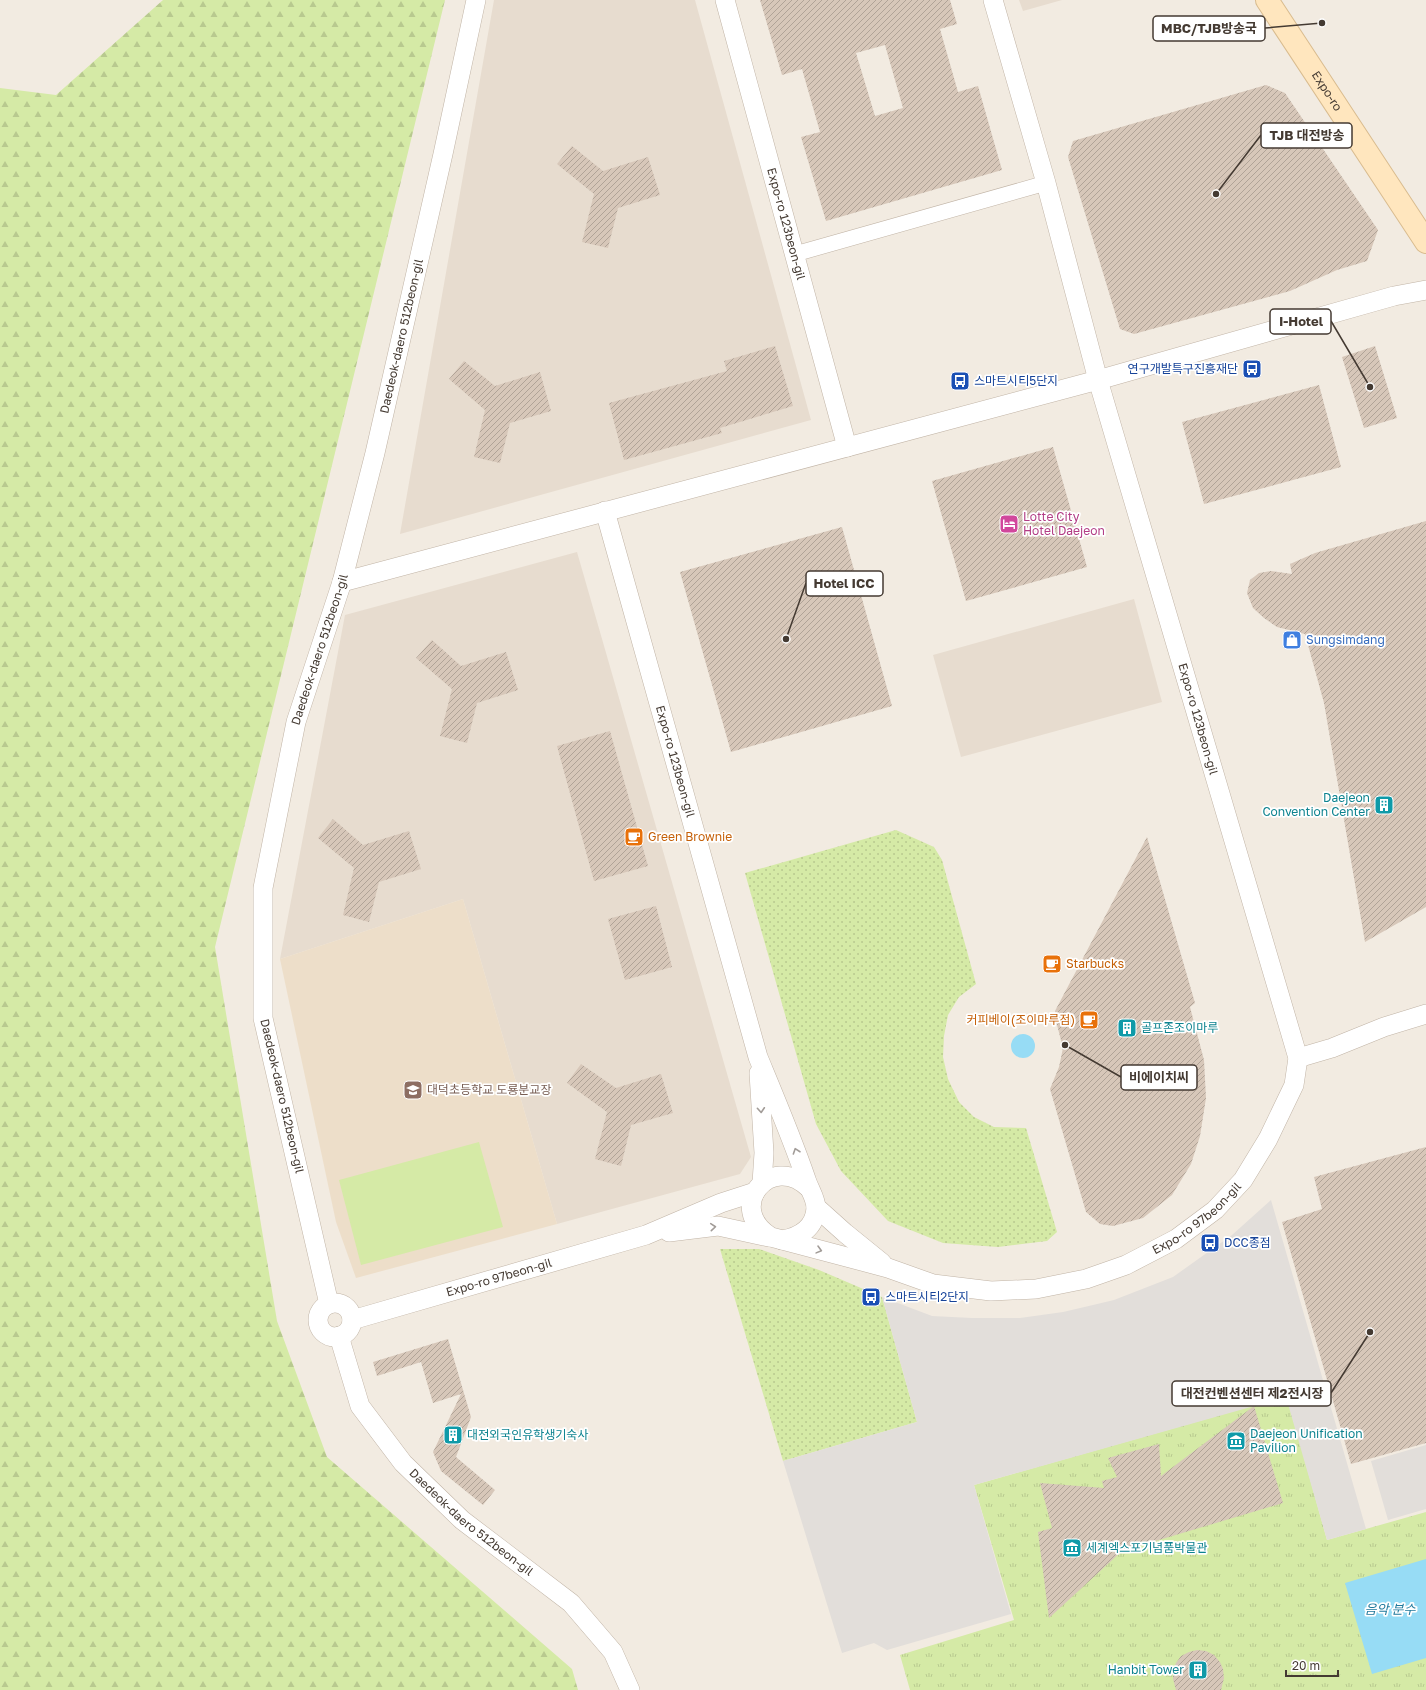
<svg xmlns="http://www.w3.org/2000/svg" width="1426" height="1690" font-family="'Golos Text','Noto Sans KR',sans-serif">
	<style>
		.residential { fill: #e7dccf }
		.education { fill: #eddec9 }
		.grass { fill: url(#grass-dots) }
		.forest { fill: url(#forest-firs) }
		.park { fill: url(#park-tufts) }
		.pitch { fill: #d5eaa6 }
		.parking { fill: #e2deda }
		.water { fill: #97dcf5 }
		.building { fill: url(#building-hatch); fill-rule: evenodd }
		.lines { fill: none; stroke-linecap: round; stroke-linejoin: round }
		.minor-casing { stroke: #c1b4a6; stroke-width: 16 }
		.tertiary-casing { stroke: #c1b4a6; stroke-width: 20 }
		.secondary-casing { stroke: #d9bc8f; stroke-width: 24 }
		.minor { stroke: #fff; stroke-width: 15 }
		.tertiary { stroke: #fff; stroke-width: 19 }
		.secondary { stroke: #ffe6be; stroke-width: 22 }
		.oneway { stroke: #a29c98 }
		.labels { text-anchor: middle; stroke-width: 3.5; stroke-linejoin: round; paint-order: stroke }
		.street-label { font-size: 12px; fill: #443a32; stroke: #fff }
		.transit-label { font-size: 12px; fill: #164399; stroke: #fff; text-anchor: start }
		.hotel-label { font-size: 12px; fill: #b23c85; stroke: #fff; text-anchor: start }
		.shop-label { font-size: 12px; fill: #366cbe; stroke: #fff; text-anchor: start }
		.culture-label { font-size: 12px; fill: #0d838f; stroke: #fff; text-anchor: start }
		.food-label { font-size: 12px; fill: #c56008; stroke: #fff; text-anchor: start }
		.education-label { font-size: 12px; fill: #785e54; stroke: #fff; text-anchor: start }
		.water-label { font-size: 13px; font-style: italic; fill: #217a9d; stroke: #fff }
		.leader { fill: none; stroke: #443a32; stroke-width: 1.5 }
		.callout-dot { fill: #443a32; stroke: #fff; stroke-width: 1.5 }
		.callout { fill: #fff; stroke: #443a32; stroke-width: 1.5 }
		.callout-label { font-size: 13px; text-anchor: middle; font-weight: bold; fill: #443a32 }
	</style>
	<defs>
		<pattern id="grass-dots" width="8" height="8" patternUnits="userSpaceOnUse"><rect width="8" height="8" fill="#d5eaa6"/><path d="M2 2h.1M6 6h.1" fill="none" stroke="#b8c98f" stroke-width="1.8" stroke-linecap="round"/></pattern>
		<pattern id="forest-firs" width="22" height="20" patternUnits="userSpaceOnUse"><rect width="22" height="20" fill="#d5eaa6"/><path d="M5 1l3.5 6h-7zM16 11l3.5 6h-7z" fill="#b8c98f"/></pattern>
		<pattern id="park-tufts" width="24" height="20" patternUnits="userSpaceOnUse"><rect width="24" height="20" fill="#d5eaa6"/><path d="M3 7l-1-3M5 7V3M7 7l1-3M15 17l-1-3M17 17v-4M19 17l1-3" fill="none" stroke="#b8c98f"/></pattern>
		<pattern id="building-hatch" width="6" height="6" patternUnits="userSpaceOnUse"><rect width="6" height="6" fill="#d7c7b9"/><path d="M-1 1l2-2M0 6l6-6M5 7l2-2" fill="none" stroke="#b0a397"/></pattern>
	</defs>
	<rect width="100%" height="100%" fill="#f2ebe1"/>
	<path class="residential" d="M494,0H695L811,420L400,534Z
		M1019,0H1062L1023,11Z
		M577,552L751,1157L740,1174L557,1224L463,899L280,959L345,615Z
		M1134,599L1162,702L961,757L933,655Z"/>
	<path class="education" d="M463,899L557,1224L356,1278L336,1222L280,959Z"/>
	<path class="grass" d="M896,830L934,847L942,860L976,984L959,997L948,1015L944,1036L943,1057L948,1079L959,1102L974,1117L994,1127L1026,1128L1057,1232L1047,1241L998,1247L943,1243L888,1221L841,1171L816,1124L745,873Z
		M720,1249H759L819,1270L882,1297L917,1422L783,1461Z"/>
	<path class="forest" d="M163,0H445L215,947L277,1321L327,1457L572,1669L578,1690H0V88L56,95Z"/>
	<path class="park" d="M1287,1396L1327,1540L1426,1512V1690H910L900,1655L1014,1620L974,1485Z"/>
	<path class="pitch" d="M479,1142L503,1227L361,1265L339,1180Z"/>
	<path class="parking" d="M1271,1200L1366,1529L1327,1540L1286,1397L974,1485L1011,1614L887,1650L874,1643L842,1653L783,1461L917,1422L882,1297L932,1316L972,1318H1020L1063,1312L1093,1305L1114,1300L1173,1277L1232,1235Z
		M1426,1445V1509L1388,1520L1371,1461Z"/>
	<path class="water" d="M1011 1046a12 12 0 1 1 24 0a12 12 0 1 1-24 0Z
		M1426,1559V1658L1372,1674L1345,1583Z"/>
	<path class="building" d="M760,0H950L957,24L940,29L958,92L978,86L1002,170L826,221L801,137L820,132L802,69L782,75ZM885,45L903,108L875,116L856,53Z
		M1266,85L1285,93L1378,230L1367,261L1337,270L1290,291L1134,334L1120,329L1068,157L1073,141Z
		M572,146L603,171L648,157L660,195L618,208L608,248L582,242L594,194L557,164Z
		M775,346L793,406L720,428L722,433L624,460L609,403L727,371L724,361Z
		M1375,346L1397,418L1364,428L1342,357Z
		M464,361L495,386L540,372L551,411L510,423L500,463L474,457L485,410L449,379Z
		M1319,385L1341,467L1204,504L1182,422Z
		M1053,447L1087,567L966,601L932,481Z
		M1426,521V907L1365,942L1324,703L1305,634L1277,627L1264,618L1253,608L1247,593L1250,580L1259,573L1271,571L1292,574L1290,564L1315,553Z
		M842,527L892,706L731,752L680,572Z
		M432,640L461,666L506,652L518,690L477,703L467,743L440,736L452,689L416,658Z
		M610,731L648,866L594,881L557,746Z
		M333,819L363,845L409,831L421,869L379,882L369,922L343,915L354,868L318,838Z
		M1147,837L1195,1003L1190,1007L1204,1060L1206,1098L1200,1136L1191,1164L1172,1195L1143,1218L1113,1226L1100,1224L1086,1212L1050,1089L1059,1067L1063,1048L1056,1021L1055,1011Z
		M656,906L672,967L625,980L608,919Z
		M581,1064L616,1088L661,1074L673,1113L631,1125L621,1166L595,1159L607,1112L567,1083Z
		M1426,1147V1443L1351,1464L1282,1222L1322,1209L1314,1177Z
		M448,1339L471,1417L456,1457L495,1490L483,1505L441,1471L433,1452L461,1394L433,1403L421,1362L377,1376L373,1362Z
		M1254,1406L1283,1503L1122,1551L1049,1618L1038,1532L1052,1528L1040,1483L1104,1488L1102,1481L1117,1477L1108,1458L1159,1444L1161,1476Z
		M1197,1650L1206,1651L1214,1655L1220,1662L1223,1669L1224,1678L1221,1690H1176L1173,1679V1670L1176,1663L1181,1656L1189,1652Z"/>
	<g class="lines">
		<defs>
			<path id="minor" d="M795,254L1046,183"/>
			<g id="tertiary">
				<path id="s1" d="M725,0L847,447"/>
				<path id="s2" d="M605,511L758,1057C775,1098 792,1138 806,1179C809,1189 816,1198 816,1208C815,1228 800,1237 782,1240"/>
				<path d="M342,582L1098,380L1394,296L1426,290"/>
				<path d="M1298,1058L1332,1048L1384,1027L1426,1014"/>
				<path d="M759,1073L764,1153L762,1183"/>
				<path id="s3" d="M809,1188C771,1151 724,1208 771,1237L888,1268L933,1284L991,1291L1036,1289L1086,1279L1126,1265L1176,1239L1215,1210L1243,1180L1268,1139L1294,1085L1298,1058L1098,380L1046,183L993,0"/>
				<path d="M816,1207L845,1233L882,1263"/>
				<path d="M669,1232L718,1226L769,1237"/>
				<circle cx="335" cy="1320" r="17"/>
				<path id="s4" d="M329,1304L263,1018V888L296,722L342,582L375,453L443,154L476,0"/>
				<path id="s5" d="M352,1320L646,1235L721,1203L755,1192"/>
				<path id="s6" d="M339,1336L360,1406L403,1463L462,1520L571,1603L613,1652L630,1690"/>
			</g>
			<g id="secondary">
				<path id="s7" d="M1267,0L1426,242"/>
			</g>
		</defs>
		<use href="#minor" class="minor-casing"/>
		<use href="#tertiary" class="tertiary-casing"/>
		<use href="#secondary" class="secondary-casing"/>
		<use href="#minor" class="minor"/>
		<use href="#tertiary" class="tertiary"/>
		<use href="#secondary" class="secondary"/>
	</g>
	<defs><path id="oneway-chevron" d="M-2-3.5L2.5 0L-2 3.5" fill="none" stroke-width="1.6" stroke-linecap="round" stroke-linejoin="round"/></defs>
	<g class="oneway">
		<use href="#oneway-chevron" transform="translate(761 1110) rotate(86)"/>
		<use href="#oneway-chevron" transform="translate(796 1151) rotate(-109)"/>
		<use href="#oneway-chevron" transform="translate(713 1227) rotate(-5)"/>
		<use href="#oneway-chevron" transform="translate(819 1250) rotate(15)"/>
	</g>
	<defs>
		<symbol id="bus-square" viewBox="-11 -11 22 22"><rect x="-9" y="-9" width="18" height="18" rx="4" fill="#1a4fb4" stroke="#fff"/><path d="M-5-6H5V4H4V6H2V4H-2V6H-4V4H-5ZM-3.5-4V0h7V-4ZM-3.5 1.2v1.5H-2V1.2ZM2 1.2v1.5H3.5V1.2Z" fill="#fff"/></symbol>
		<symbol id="hotel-square" viewBox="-11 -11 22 22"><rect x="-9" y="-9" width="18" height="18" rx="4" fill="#d1479c" stroke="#fff"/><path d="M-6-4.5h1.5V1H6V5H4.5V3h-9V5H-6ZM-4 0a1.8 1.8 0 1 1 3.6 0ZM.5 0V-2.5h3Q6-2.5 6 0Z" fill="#fff"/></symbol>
		<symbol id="shop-square" viewBox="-11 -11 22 22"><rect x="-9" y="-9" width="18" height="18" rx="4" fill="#3f7fe0" stroke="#fff"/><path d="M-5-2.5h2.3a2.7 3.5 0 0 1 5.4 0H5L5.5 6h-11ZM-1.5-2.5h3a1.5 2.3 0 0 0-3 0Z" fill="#fff"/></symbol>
		<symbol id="building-square" viewBox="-11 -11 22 22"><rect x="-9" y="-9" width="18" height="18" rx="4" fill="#0f9aa8" stroke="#fff"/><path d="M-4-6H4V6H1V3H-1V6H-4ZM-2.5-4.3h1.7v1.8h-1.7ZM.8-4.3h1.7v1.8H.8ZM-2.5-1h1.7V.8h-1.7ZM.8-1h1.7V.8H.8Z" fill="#fff"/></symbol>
		<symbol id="cafe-square" viewBox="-11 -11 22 22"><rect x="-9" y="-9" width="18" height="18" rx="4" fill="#e8710a" stroke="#fff"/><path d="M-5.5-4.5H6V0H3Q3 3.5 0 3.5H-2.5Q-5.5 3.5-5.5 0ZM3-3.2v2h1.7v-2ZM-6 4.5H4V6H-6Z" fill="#fff"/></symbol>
		<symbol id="school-square" viewBox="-11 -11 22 22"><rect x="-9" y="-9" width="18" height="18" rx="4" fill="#8d6e63" stroke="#fff"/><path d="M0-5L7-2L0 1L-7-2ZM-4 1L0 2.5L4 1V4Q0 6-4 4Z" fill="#fff"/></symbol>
		<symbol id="museum-square" viewBox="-11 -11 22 22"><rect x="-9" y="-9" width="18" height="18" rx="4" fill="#0f9aa8" stroke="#fff"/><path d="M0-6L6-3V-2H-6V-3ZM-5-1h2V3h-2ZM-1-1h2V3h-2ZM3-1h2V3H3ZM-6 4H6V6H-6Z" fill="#fff"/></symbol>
	</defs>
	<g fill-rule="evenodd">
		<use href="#bus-square" x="1241" y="358" width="22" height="22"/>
		<use href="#bus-square" x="949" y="370" width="22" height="22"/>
		<use href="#hotel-square" x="998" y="513" width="22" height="22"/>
		<use href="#shop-square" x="1281" y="629" width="22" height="22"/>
		<use href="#building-square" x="1373" y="794" width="22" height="22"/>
		<use href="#cafe-square" x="623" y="826" width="22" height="22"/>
		<use href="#cafe-square" x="1041" y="953" width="22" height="22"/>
		<use href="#cafe-square" x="1078" y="1009" width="22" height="22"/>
		<use href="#building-square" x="1116" y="1017" width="22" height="22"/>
		<use href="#school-square" x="402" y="1079" width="22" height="22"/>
		<use href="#bus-square" x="1199" y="1232" width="22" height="22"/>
		<use href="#bus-square" x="860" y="1286" width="22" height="22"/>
		<use href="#building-square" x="442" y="1424" width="22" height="22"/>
		<use href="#museum-square" x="1225" y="1430" width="22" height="22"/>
		<use href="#museum-square" x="1061" y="1537" width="22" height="22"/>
		<use href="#building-square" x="1187" y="1659" width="22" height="22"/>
	</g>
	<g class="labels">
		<g class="street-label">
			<text dy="4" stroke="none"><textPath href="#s7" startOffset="109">Expo-ro</textPath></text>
			<text dy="4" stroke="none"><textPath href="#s1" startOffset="232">Expo-ro 123beon-gil</textPath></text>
			<text dy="4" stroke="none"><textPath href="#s4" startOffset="993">Daedeok-daero 512beon-gil</textPath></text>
			<text dy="4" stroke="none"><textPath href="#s4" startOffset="669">Daedeok-daero 512beon-gil</textPath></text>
			<text transform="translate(1198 719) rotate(74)" y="4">Expo-ro 123beon-gil</text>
			<text dy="4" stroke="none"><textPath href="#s2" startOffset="260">Expo-ro 123beon-gil</textPath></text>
			<text transform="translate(282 1096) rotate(77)" y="4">Daedeok-daero 512beon-gil</text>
			<text dy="4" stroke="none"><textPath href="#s3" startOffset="567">Expo-ro 97beon-gil</textPath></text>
			<text dy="4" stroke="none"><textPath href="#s5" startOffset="153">Expo-ro 97beon-gil</textPath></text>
			<text dy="4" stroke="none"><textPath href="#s6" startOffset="235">Daedeok-daero 512beon-gil</textPath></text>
		</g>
		<g class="transit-label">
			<text x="1238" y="373" text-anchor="end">연구개발특구진흥재단</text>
			<text x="974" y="385">스마트시티5단지</text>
			<text x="1224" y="1247">DCC종점</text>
			<text x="885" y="1301">스마트시티2단지</text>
		</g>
		<g class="hotel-label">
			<text x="1023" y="521">Lotte City<tspan x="1023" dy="14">Hotel Daejeon</tspan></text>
		</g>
		<g class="shop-label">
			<text x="1306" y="644">Sungsimdang</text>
		</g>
		<g class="culture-label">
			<text x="1370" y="802" text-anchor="end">Daejeon<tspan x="1370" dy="14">Convention Center</tspan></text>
			<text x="1141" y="1032">골프존조이마루</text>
			<text x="1250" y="1438">Daejeon Unification<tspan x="1250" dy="14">Pavilion</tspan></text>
			<text x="467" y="1439">대전외국인유학생기숙사</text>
			<text x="1086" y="1552">세계엑스포기념품박물관</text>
			<text x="1184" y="1674" text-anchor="end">Hanbit Tower</text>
		</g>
		<g class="food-label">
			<text x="648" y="841">Green Brownie</text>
			<text x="1066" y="968">Starbucks</text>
			<text x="1075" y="1024" text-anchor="end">커피베이(조이마루점)</text>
		</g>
		<g class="education-label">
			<text x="427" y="1094">대덕초등학교 도룡분교장</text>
		</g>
		<g class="water-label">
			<text x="1390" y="1614">음악 분수</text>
		</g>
	</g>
	<path class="leader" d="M1322 23L1265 28M1216 194L1261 135M1370 387L1331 321M786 639L806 583M1065 1045L1121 1077M1370 1332L1331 1393"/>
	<g class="callout-dot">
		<circle cx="1322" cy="23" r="4"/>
		<circle cx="1216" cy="194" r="4"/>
		<circle cx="1370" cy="387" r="4"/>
		<circle cx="786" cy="639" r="4"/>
		<circle cx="1065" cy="1045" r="4"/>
		<circle cx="1370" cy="1332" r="4"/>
	</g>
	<g class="callout">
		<rect x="1153" y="16" width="112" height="25" rx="4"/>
		<rect x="1261" y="123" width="91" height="25" rx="4"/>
		<rect x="1270" y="309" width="61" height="25" rx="4"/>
		<rect x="806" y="571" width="77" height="25" rx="4"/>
		<rect x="1121" y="1065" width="76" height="25" rx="4"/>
		<rect x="1172" y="1381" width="159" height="25" rx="4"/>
	</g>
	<g class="callout-label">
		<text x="1209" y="33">MBC/TJB방송국</text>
		<text x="1307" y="140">TJB 대전방송</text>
		<text x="1301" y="326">I-Hotel</text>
		<text x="844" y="588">Hotel ICC</text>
		<text x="1159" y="1082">비에이치씨</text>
		<text x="1252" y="1398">대전컨벤션센터 제2전시장</text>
	</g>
	<path d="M1286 1670v6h52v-6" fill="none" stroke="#443a32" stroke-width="2"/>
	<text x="1292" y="1670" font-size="12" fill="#443a32" stroke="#ffffff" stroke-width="3" paint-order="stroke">20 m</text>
</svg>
